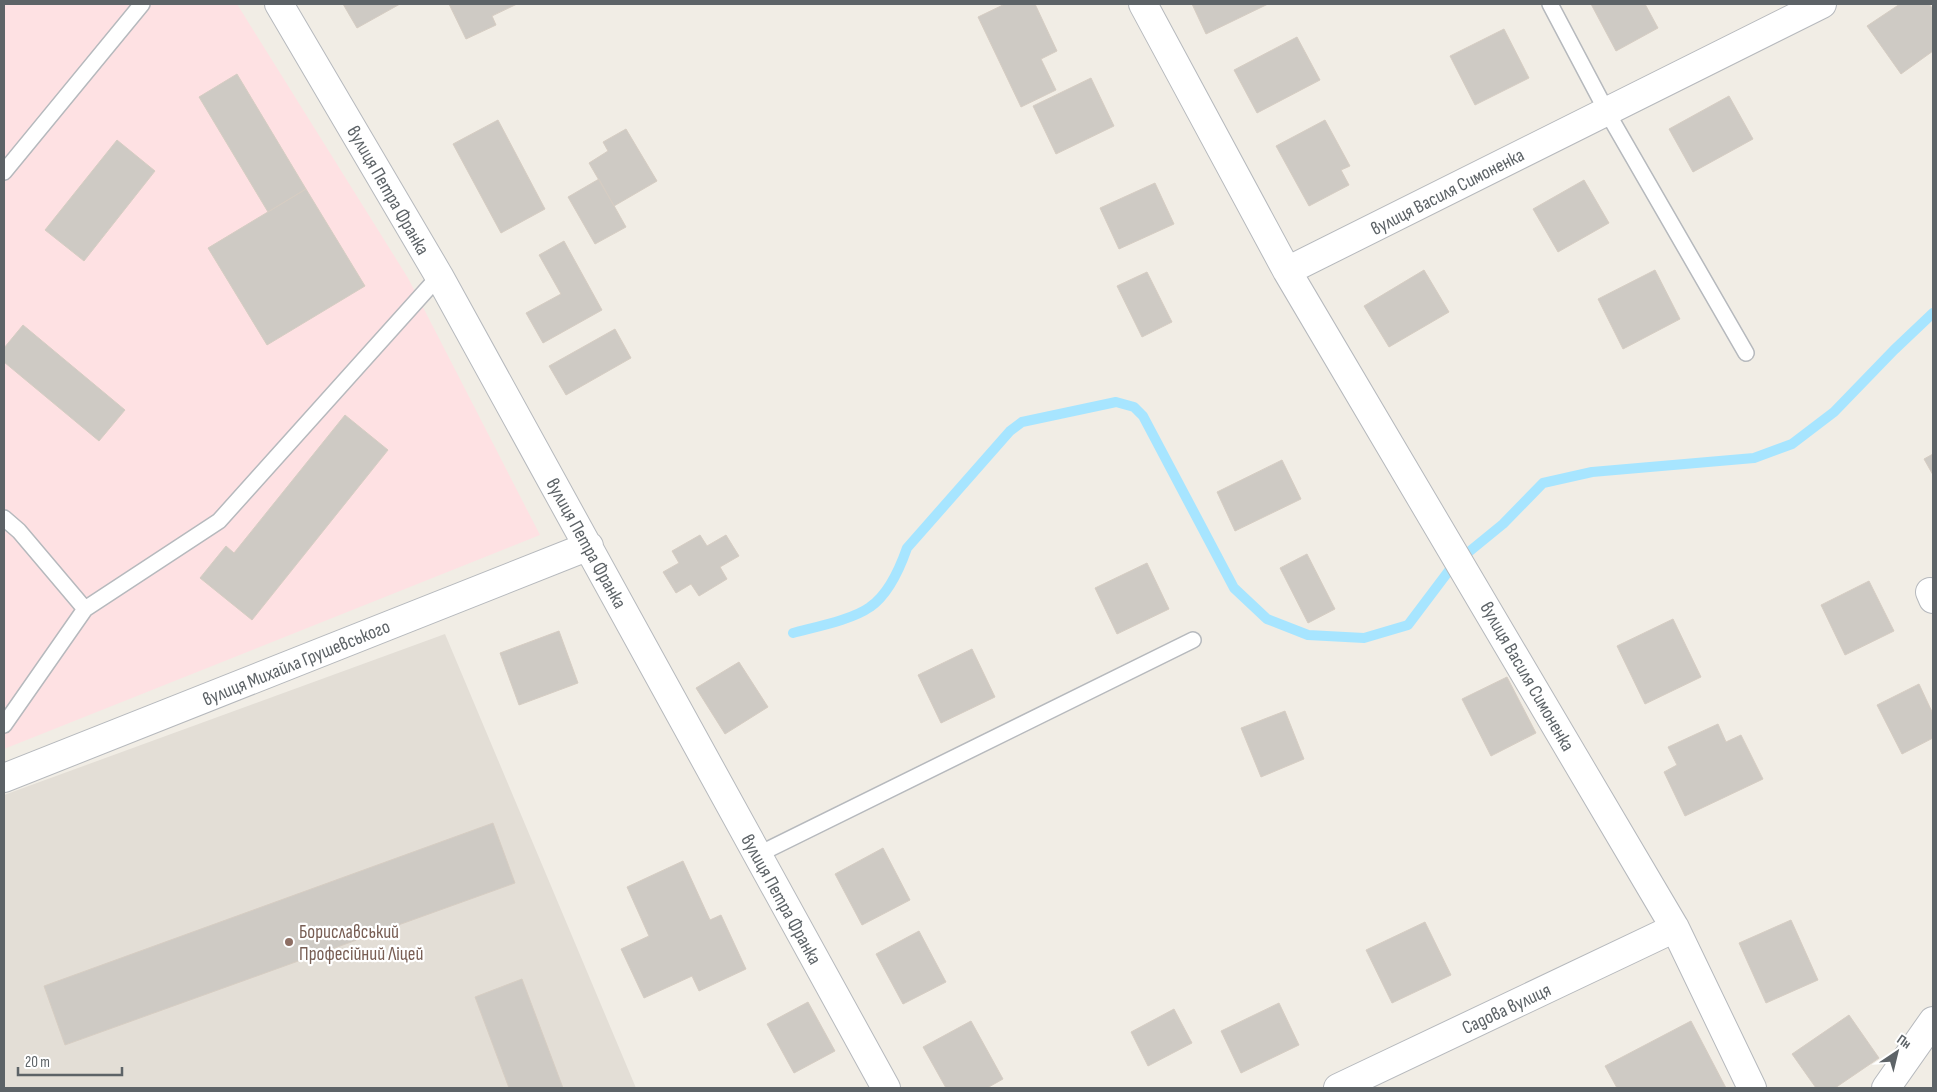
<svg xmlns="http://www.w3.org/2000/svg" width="1937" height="1092" font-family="'Sofia Sans Condensed',sans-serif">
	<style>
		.education { fill: #e3ded6 }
		.medical { fill: #fee1e3 }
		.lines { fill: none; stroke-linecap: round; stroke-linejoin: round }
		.stream { stroke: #a7e5ff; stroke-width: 10 }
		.building { fill: #cecac4; stroke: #d6cdc3 }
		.lane-casing { stroke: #b6b9bd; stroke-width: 18 }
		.street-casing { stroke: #b6b9bd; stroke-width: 30 }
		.lane { stroke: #fff; stroke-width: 15 }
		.street { stroke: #fff; stroke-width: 28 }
		.education-dot { fill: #8d6e63; stroke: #fff; stroke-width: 2 }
		.labels { text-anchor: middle; stroke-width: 4.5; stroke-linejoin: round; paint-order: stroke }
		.street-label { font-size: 19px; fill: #5d6367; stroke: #fff }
		.education-label { font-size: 19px; fill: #785e54; stroke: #fff; text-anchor: start }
	</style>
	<rect width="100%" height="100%" fill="#f1ede5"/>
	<path class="education" d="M445,634L636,1088H4V795Z"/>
	<path class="medical" d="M4,4H237L408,278L540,535L4,749Z"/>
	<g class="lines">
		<path class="stream" d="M793,633C815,627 852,620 870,607C889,594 900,568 907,548L1010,431L1022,422L1116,402L1134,407L1143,416L1234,588L1267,619L1308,635L1364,638L1408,625L1454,564L1503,524L1543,483L1592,472L1754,458L1792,444L1834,412L1894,350L1933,313"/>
	</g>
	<path class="building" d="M343,4H400L357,28Z
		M449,4H517L492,16L496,25L466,39Z
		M1005,4H1035L1057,51L1041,59L1056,90L1021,107L978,17Z
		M1192,4H1268L1206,34Z
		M1591,4H1645L1658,28L1616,51Z
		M1900,4H1929L1933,9V51L1901,74L1867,26Z
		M1504,29L1529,78L1475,105L1450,56Z
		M1297,37L1320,80L1257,113L1234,70Z
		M237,74L306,189L268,212L199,97Z
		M1091,78L1114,126L1056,154L1033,106Z
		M1729,96L1753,139L1693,172L1669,129Z
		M498,120L545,209L501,233L453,144Z
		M1325,120L1350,166L1341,170L1349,185L1309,206L1276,146Z
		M626,129L657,181L614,206L589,163L608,151L603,142Z
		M117,140L155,171L84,261L45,230Z
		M599,179L626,227L595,244L568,197Z
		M1584,180L1609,223L1558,252L1533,209Z
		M1155,183L1174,224L1119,249L1100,208Z
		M306,189L365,286L267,345L208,248Z
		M564,241L602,310L543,343L526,313L561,294L539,255Z
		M1424,270L1449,312L1389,347L1364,306Z
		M1655,270L1680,319L1623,349L1598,299Z
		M1147,272L1172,322L1142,337L1117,286Z
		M23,325L125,410L99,441L4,362V348Z
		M615,329L631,358L566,395L549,366Z
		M345,415L388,450L252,620L200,578L226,546L234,553Z
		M1933,454V475L1924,459Z
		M1282,460L1301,499L1235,531L1217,492Z
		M700,535L707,546L726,535L739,556L720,567L727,579L699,596L691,584L676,593L663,572L679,563L672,551Z
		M1307,554L1335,609L1308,623L1280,568Z
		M1147,563L1169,609L1117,634L1095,588Z
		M1869,581L1894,631L1845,655L1821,605Z
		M1673,619L1701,677L1645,704L1617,646Z
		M559,631L578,683L519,705L500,653Z
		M972,649L995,697L941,723L918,675Z
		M739,662L768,707L725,734L696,688Z
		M1507,677L1536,733L1491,756L1462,699Z
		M1919,684L1933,714V738L1902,754L1877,705Z
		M1285,711L1304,759L1261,777L1241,728Z
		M1718,724L1726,742L1741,735L1763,779L1685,816L1664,772L1677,765L1668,747Z
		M493,823L515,883L65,1045L44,986Z
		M883,848L910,900L862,925L835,874Z
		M683,861L710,920L721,915L746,969L699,991L692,976L644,998L621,949L649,936L627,887Z
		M1791,920L1818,980L1766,1003L1739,943Z
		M1425,922L1451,975L1392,1003L1366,950Z
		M919,931L946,982L903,1004L876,954Z
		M522,979L563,1088H509L475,997Z
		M808,1002L835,1051L794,1073L767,1024Z
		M1279,1003L1299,1045L1241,1073L1221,1031Z
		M1174,1009L1192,1043L1148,1066L1131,1032Z
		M1849,1015L1879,1058L1835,1088H1816L1792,1054Z
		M971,1021L1003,1079L987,1088H946L923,1047Z
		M1691,1021L1726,1088H1617L1605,1066Z"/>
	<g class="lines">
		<defs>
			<path id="lane" d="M1550,4L1607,112L1746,353
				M4,172L142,4
				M4,518L19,531L85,609L4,725
				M85,609L219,521L439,276
				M757,855L1193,640"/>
			<path id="street" d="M279,4L439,276L886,1088
				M1143,4L1287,271L1675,928L1752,1088
				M1287,271L1822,4
				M1930,592L1933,599
				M4,778L589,546
				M1338,1088L1675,928
				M1886,1088L1933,1021"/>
		</defs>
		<use href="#lane" class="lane-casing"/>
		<use href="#street" class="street-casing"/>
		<use href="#lane" class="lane"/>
		<use href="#street" class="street"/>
	</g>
	<circle class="education-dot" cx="289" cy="942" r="5"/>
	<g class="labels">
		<g class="street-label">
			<text transform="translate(389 190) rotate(60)" y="7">вулиця Петра Франка</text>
			<text transform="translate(1447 191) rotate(-27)" y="7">вулиця Василя Симоненка</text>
			<text transform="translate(587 543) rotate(61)" y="7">вулиця Петра Франка</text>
			<text transform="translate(296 662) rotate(-22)" y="7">вулиця Михайла Грушевського</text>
			<text transform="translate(1528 676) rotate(60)" y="7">вулиця Василя Симоненка</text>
			<text transform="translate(782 899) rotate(61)" y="7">вулиця Петра Франка</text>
			<text transform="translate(1506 1008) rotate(-25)" y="7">Садова вулиця</text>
		</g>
		<g class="education-label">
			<text x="299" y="938">Бориславський<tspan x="299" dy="22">Професійний Ліцей</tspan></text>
		</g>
	</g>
	<rect width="1937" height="1092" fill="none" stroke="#5d6367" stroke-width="10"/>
	<g transform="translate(1897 1052) rotate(35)" stroke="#ffffff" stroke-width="4" paint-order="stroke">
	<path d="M0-4L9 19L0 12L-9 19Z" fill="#5d6367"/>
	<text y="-8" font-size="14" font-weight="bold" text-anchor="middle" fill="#5d6367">Пн</text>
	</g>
	<path d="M18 1067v8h104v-8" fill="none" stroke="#5d6367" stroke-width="2.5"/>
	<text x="25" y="1067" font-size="15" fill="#5d6367" stroke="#ffffff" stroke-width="4" paint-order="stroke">20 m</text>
</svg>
